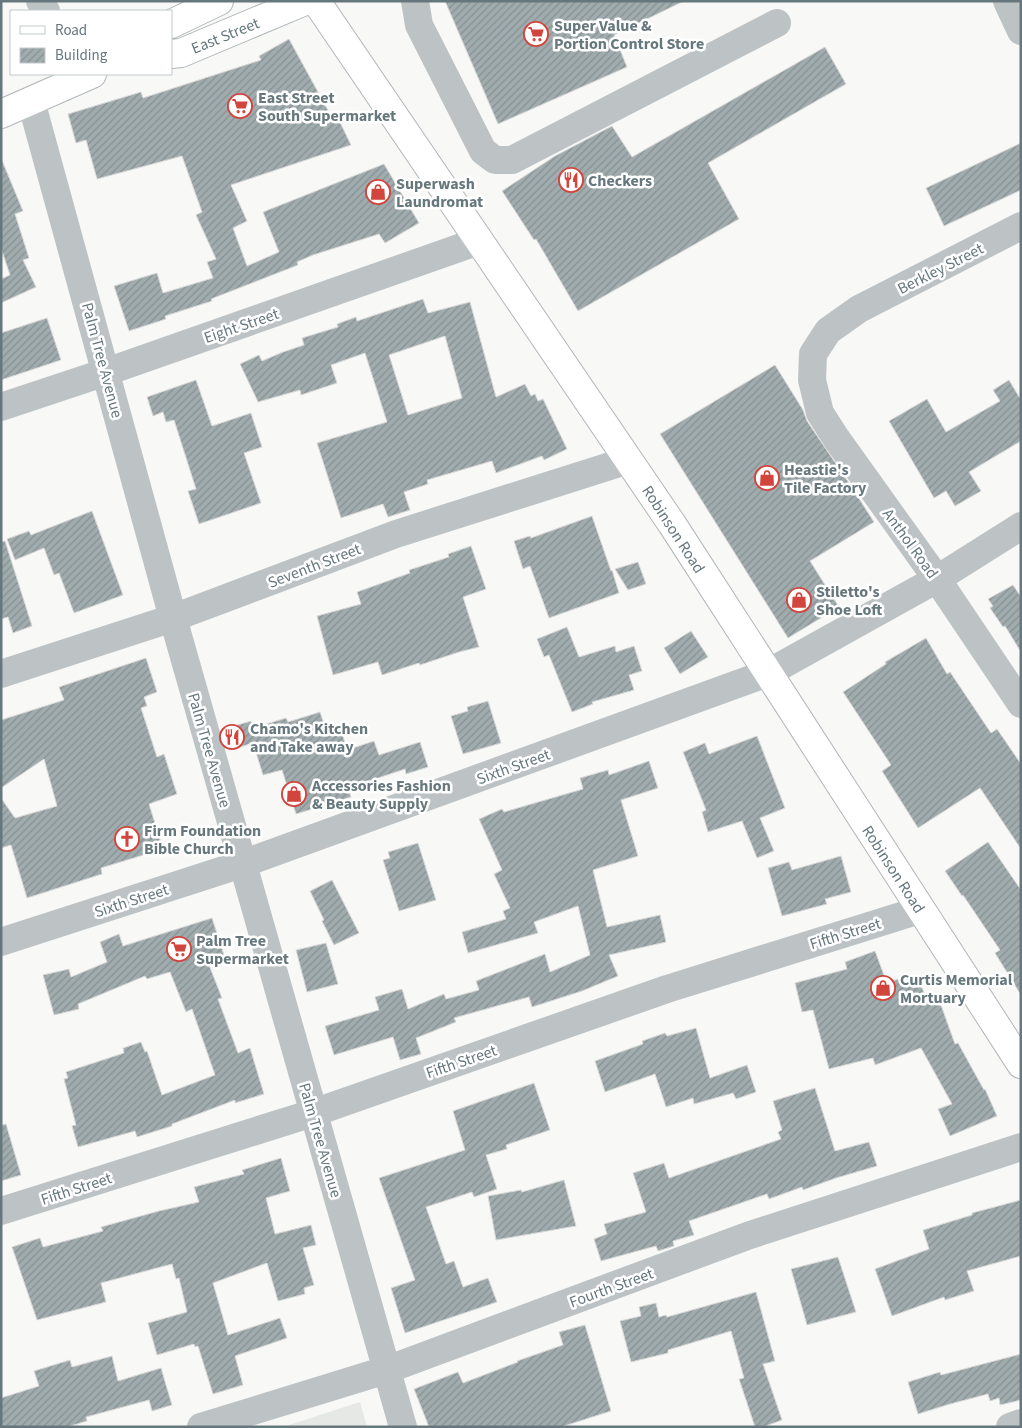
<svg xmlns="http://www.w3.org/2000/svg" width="1022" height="1428" font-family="'Source Sans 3',sans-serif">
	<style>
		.built { fill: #e6e8e6 }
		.building { fill: url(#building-hatch); stroke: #dad9d8; fill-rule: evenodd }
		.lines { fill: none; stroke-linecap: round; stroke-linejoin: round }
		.major-casing { stroke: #b1b7b9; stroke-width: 30 }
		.minor { stroke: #bdc3c5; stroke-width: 28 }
		.major { stroke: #fff; stroke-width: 28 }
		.labels { text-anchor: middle; stroke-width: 5; stroke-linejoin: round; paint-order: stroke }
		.poi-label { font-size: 16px; font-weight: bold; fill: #66787d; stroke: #fff; text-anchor: start }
		.street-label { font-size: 16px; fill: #66787d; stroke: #fff }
	</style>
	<defs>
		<pattern id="building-hatch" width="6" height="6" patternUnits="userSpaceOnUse" patternTransform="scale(1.25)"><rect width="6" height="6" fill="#a1acae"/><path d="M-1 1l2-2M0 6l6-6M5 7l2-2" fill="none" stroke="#879193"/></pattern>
	</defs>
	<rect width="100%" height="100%" fill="#f8f8f6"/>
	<path class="built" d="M360,1402L367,1427H283Z"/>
	<path class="building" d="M445,1H684L614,35L627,67L498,124Z
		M289,39L330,114L335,112L351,145L231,185L247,221L233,228L247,266L279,252L263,212L384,164L419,223L385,243L379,234L313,255L297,262L298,265L211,299L212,301L165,316L166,319L129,331L114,286L157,273L163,293L213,278L207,262L216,259L196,215L202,212L182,156L97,179L86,140L76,143L68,114L141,92L143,98L261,60L259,56Z
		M825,47L846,84L708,163L739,219L578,311L536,239L534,240L502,191L555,156L612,126L632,157Z
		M1021,143V190L944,226L926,188Z
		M1,158L23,211L15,214L29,258L23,260L36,287L1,303V279L10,275L1,248Z
		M423,299L428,313L470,302L496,397L525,384L531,396L535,394L538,401L543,399L567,449L544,460L542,456L496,473L492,461L427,480L428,484L404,492L410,510L388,517L383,504L341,518L317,443L387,422L365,353L331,365L337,383L301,395L300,390L258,402L240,364L259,355L262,361L283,352L304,345L302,338L338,327L337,324L356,317L357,321ZM445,336L462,398L408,415L389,355Z
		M47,318L61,360L1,380V333Z
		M775,365L803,410L807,421L849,483L874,522L810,561L839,607L788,638L660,434Z
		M196,380L212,426L251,413L262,447L244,453L261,503L199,524L188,491L196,489L174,420L166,422L163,412L153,416L147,397Z
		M1009,380L1021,400V441L969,472L981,491L955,506L946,491L934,498L889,421L927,399L946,432L1000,401L993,390Z
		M92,511L123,595L74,613L59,573L54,575L44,548L15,560L7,539L29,531L31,535Z
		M592,516L611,571L612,570L619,593L549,618L530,566L523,569L514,541L530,536L531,538Z
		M5,541L32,626L13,633L8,617L1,619V542Z
		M471,546L486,589L463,597L479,647L459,652L420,665L419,663L382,675L378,662L333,675L317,616L361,604L357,592L410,573L409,570L449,557L448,554Z
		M638,562L646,584L628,590L615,569Z
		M1013,585L1021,597V652L1005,626L1003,627L990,608L993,606L988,599Z
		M567,627L579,657L615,646L616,652L634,646L642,671L629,675L634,690L592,702L593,704L572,712L549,655L544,657L537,639Z
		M691,631L708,657L680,674L664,648Z
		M926,638L947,674L950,672L991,733L997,729L1021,764V849L980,788L918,828L882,771L891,765L843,692L886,664L885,662Z
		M146,658L157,692L144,697L147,706L141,708L157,757L164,754L177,794L149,804L163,849L101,868L102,874L27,898L11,845L1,848V798L15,818L57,806L44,759L1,788V720L64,700L59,687Z
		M488,701L501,743L463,754L451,716L468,711L467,707Z
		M320,712L327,733L341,729L347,750L374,741L379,755L420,742L428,767L406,774L405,769L348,788L351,797L296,814L282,770L263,775L253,743L240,747L234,726L251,721L253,728L286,718L288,722Z
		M757,736L785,808L760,818L774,851L757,858L742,821L708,832L702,812L706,810L683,752L705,743L709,754Z
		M649,761L658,788L621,800L638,856L593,870L607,927L660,915L666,942L609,955L618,976L582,991L532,1007L529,997L454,1018L456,1022L416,1038L421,1054L400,1060L393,1037L334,1055L325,1026L379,1010L375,997L402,989L408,1009L444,994L446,999L479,990L476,981L545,954L550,972L590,955L578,906L534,922L538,933L468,953L462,932L506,919L503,911L510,908L494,874L502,870L479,819L502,809L504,812L583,789L580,778L608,770L609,775Z
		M988,842L1021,890V995L995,953L1000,950L963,895L962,896L945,871Z
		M418,843L436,900L399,911L383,860L390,858L388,852Z
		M841,856L851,892L825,899L827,904L782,916L768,868L789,862L792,870Z
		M332,880L359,933L334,945L322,921L324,920L310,891Z
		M212,918L224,955L207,960L222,998L218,999L238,1053L250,1048L264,1094L235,1103V1100L172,1124V1126L137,1137L135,1131L78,1147L72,1126L76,1125L64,1079L68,1078L66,1072L124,1053L123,1048L141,1042L145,1052L147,1051L162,1095L215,1075L192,1009L186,1012L170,972L147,979L145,976L78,1004L79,1009L54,1015L43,975L69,969L71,977L107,962L100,942L119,934L123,946Z
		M326,943L338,984L307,992L296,950Z
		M875,951L887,983L909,975L913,988L921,985L926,998L937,994L955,1044L958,1043L984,1090L985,1089L997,1116L950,1136L938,1109L952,1104L921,1048L875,1065L873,1058L829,1069L813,1010L802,1012L795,983L847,969L845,962Z
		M696,1028L710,1078L747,1065L756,1092L736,1099L733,1093L694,1104L693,1098L666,1107L655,1074L605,1092L595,1061L643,1044L642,1041L665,1033L667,1036Z
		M534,1083L550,1130L506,1145L507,1149L486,1155L497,1189L474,1197L472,1192L426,1207L446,1264L454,1261L463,1287L488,1278L497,1302L405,1333L391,1288L415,1280L379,1178L465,1150L453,1111Z
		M815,1088L835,1151L869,1142L877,1166L836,1178L803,1190L802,1187L769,1199L767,1194L689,1221L694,1235L673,1241L674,1246L658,1251L656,1246L601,1261L594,1239L607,1234L604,1224L646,1212L633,1173L664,1163L669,1178L781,1139L778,1132L782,1130L773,1101Z
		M6,1124L21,1175L1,1181V1125Z
		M281,1158L290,1191L266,1198L275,1234L311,1225L316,1245L303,1248L314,1285L304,1288L305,1294L278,1301L267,1263L213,1283L228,1335L280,1318L287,1338L235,1356L243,1385L213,1394L198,1346L195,1347L194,1344L157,1355L148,1323L187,1312L179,1278L176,1279L172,1264L101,1283L106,1302L37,1320L12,1247L40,1238L43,1247L103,1231L101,1227L159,1211L199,1202L194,1187L244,1174L242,1170Z
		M564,1180L576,1226L496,1240L488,1196L521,1190L522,1192Z
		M1021,1200V1256L967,1271L974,1291L945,1300L944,1297L892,1316L875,1269L929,1249L923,1230L972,1215V1213Z
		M838,1257L856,1312L807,1325L791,1269Z
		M756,1292L775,1361L763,1364L782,1420L763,1427H755L739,1379L744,1378L731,1331L668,1350V1353L631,1362L620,1321L641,1316L639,1307L656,1303L659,1317L666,1315L667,1317Z
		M585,1325L611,1411L561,1427H429L414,1389L458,1372L463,1383L518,1362L517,1361L563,1345L559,1332Z
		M1021,1354V1400L1000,1405L999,1398L990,1401L988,1394L950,1404L918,1414L908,1382L940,1372L941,1375Z
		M112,1356L118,1381L161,1368L172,1405L152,1411L149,1400L86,1417L87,1421L67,1427H1V1398L39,1386L34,1371L70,1360L72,1367Z"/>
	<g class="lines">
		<defs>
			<path id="major" d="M316,1L672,524L1021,1064
				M171,24L219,1
				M171,54L181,53L305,1
				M1,114L92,74"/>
		</defs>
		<use href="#major" class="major-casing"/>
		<path class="minor" d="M40,1L46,11
			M415,1L419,25L483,151L495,160H512L777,23
			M1007,1L1021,31
			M31,101L173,618L403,1427
			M1021,226L859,309L828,331L813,354L812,380L820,413L836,438L937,579L1021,704
			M1,407L106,372L479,241
			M1,674L173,618L396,534L629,460
			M1,942L242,864L768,673L937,579L1021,526
			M1,1211L313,1113L667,989L920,910
			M201,1427L386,1370L747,1236L1021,1147
			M1010,1427L1021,1423"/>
		<use href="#major" class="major"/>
	</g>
	<defs>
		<symbol id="supermarket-ring" viewBox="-11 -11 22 22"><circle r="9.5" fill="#fff" stroke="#d1453d" stroke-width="1.5"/><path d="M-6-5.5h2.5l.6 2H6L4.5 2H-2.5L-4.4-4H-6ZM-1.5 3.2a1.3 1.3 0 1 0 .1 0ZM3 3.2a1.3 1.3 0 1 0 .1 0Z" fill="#d1453d"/></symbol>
		<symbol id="restaurant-ring" viewBox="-11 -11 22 22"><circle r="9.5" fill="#fff" stroke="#d1453d" stroke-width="1.5"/><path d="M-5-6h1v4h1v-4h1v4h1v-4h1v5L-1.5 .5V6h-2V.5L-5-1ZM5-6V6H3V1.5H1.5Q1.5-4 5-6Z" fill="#d1453d"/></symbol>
		<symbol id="shop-ring" viewBox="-11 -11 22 22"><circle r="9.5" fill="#fff" stroke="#d1453d" stroke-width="1.5"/><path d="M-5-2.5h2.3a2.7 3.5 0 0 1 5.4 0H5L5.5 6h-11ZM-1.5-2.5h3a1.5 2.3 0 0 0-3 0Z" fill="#d1453d"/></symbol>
		<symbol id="church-ring" viewBox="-11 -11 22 22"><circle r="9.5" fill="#fff" stroke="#d1453d" stroke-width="1.5"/><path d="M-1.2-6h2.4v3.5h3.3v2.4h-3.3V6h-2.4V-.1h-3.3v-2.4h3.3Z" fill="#d1453d"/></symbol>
	</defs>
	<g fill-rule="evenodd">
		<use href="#supermarket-ring" x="522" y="20" width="28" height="28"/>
		<use href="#supermarket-ring" x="226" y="92" width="28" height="28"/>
		<use href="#restaurant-ring" x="557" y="166" width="28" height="28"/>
		<use href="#shop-ring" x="364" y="178" width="28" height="28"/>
		<use href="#shop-ring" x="753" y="464" width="28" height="28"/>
		<use href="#shop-ring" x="785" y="586" width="28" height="28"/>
		<use href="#restaurant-ring" x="218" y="723" width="28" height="28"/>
		<use href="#shop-ring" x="280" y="780" width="28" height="28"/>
		<use href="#church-ring" x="113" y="825" width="28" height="28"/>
		<use href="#supermarket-ring" x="165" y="935" width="28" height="28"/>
		<use href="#shop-ring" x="869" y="974" width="28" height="28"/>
	</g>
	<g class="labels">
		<g class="poi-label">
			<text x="554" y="31">Super Value &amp;<tspan x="554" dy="18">Portion Control Store</tspan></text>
			<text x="258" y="103">East Street<tspan x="258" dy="18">South Supermarket</tspan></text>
			<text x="588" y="186">Checkers</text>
			<text x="396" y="189">Superwash<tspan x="396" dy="18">Laundromat</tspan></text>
			<text x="784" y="475">Heastie's<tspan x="784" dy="18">Tile Factory</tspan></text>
			<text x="816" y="597">Stiletto's<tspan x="816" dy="18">Shoe Loft</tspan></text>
			<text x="250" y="734">Chamo's Kitchen<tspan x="250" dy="18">and Take away</tspan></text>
			<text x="312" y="791">Accessories Fashion<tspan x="312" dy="18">&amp; Beauty Supply</tspan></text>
			<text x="144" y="836">Firm Foundation<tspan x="144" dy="18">Bible Church</tspan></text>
			<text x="196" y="946">Palm Tree<tspan x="196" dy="18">Supermarket</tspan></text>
			<text x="900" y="985">Curtis Memorial<tspan x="900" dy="18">Mortuary</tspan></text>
		</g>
		<g class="street-label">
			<text transform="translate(225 35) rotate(-22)" y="6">East Street</text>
			<text transform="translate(940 268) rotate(-27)" y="6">Berkley Street</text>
			<text transform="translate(241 325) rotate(-19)" y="6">Eight Street</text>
			<text transform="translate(103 360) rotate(75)" y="6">Palm Tree Avenue</text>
			<text transform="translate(674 529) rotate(57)" y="6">Robinson Road</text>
			<text transform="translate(911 543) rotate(54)" y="6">Anthol Road</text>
			<text transform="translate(314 565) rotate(-21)" y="6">Seventh Street</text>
			<text transform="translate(210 750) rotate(74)" y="6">Palm Tree Avenue</text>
			<text transform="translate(513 766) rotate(-20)" y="6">Sixth Street</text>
			<text transform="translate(894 869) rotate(57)" y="6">Robinson Road</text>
			<text transform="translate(131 900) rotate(-18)" y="6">Sixth Street</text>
			<text transform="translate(845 933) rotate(-17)" y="6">Fifth Street</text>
			<text transform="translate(461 1061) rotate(-19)" y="6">Fifth Street</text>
			<text transform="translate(321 1140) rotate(74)" y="6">Palm Tree Avenue</text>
			<text transform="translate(76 1188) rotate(-18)" y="6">Fifth Street</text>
			<text transform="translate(611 1287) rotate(-20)" y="6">Fourth Street</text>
		</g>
	</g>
	<rect width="1022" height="1428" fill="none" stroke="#66787d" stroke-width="5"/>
	<rect x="10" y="10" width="162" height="65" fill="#ffffff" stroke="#c2c9cb"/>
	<rect x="20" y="26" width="25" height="8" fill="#ffffff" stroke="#c2c9cb"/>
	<text x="55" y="35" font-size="15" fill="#66787d">Road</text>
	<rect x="20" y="48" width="25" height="15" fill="url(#building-hatch)" stroke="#c2c9cb"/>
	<text x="55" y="60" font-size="15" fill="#66787d">Building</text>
</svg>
